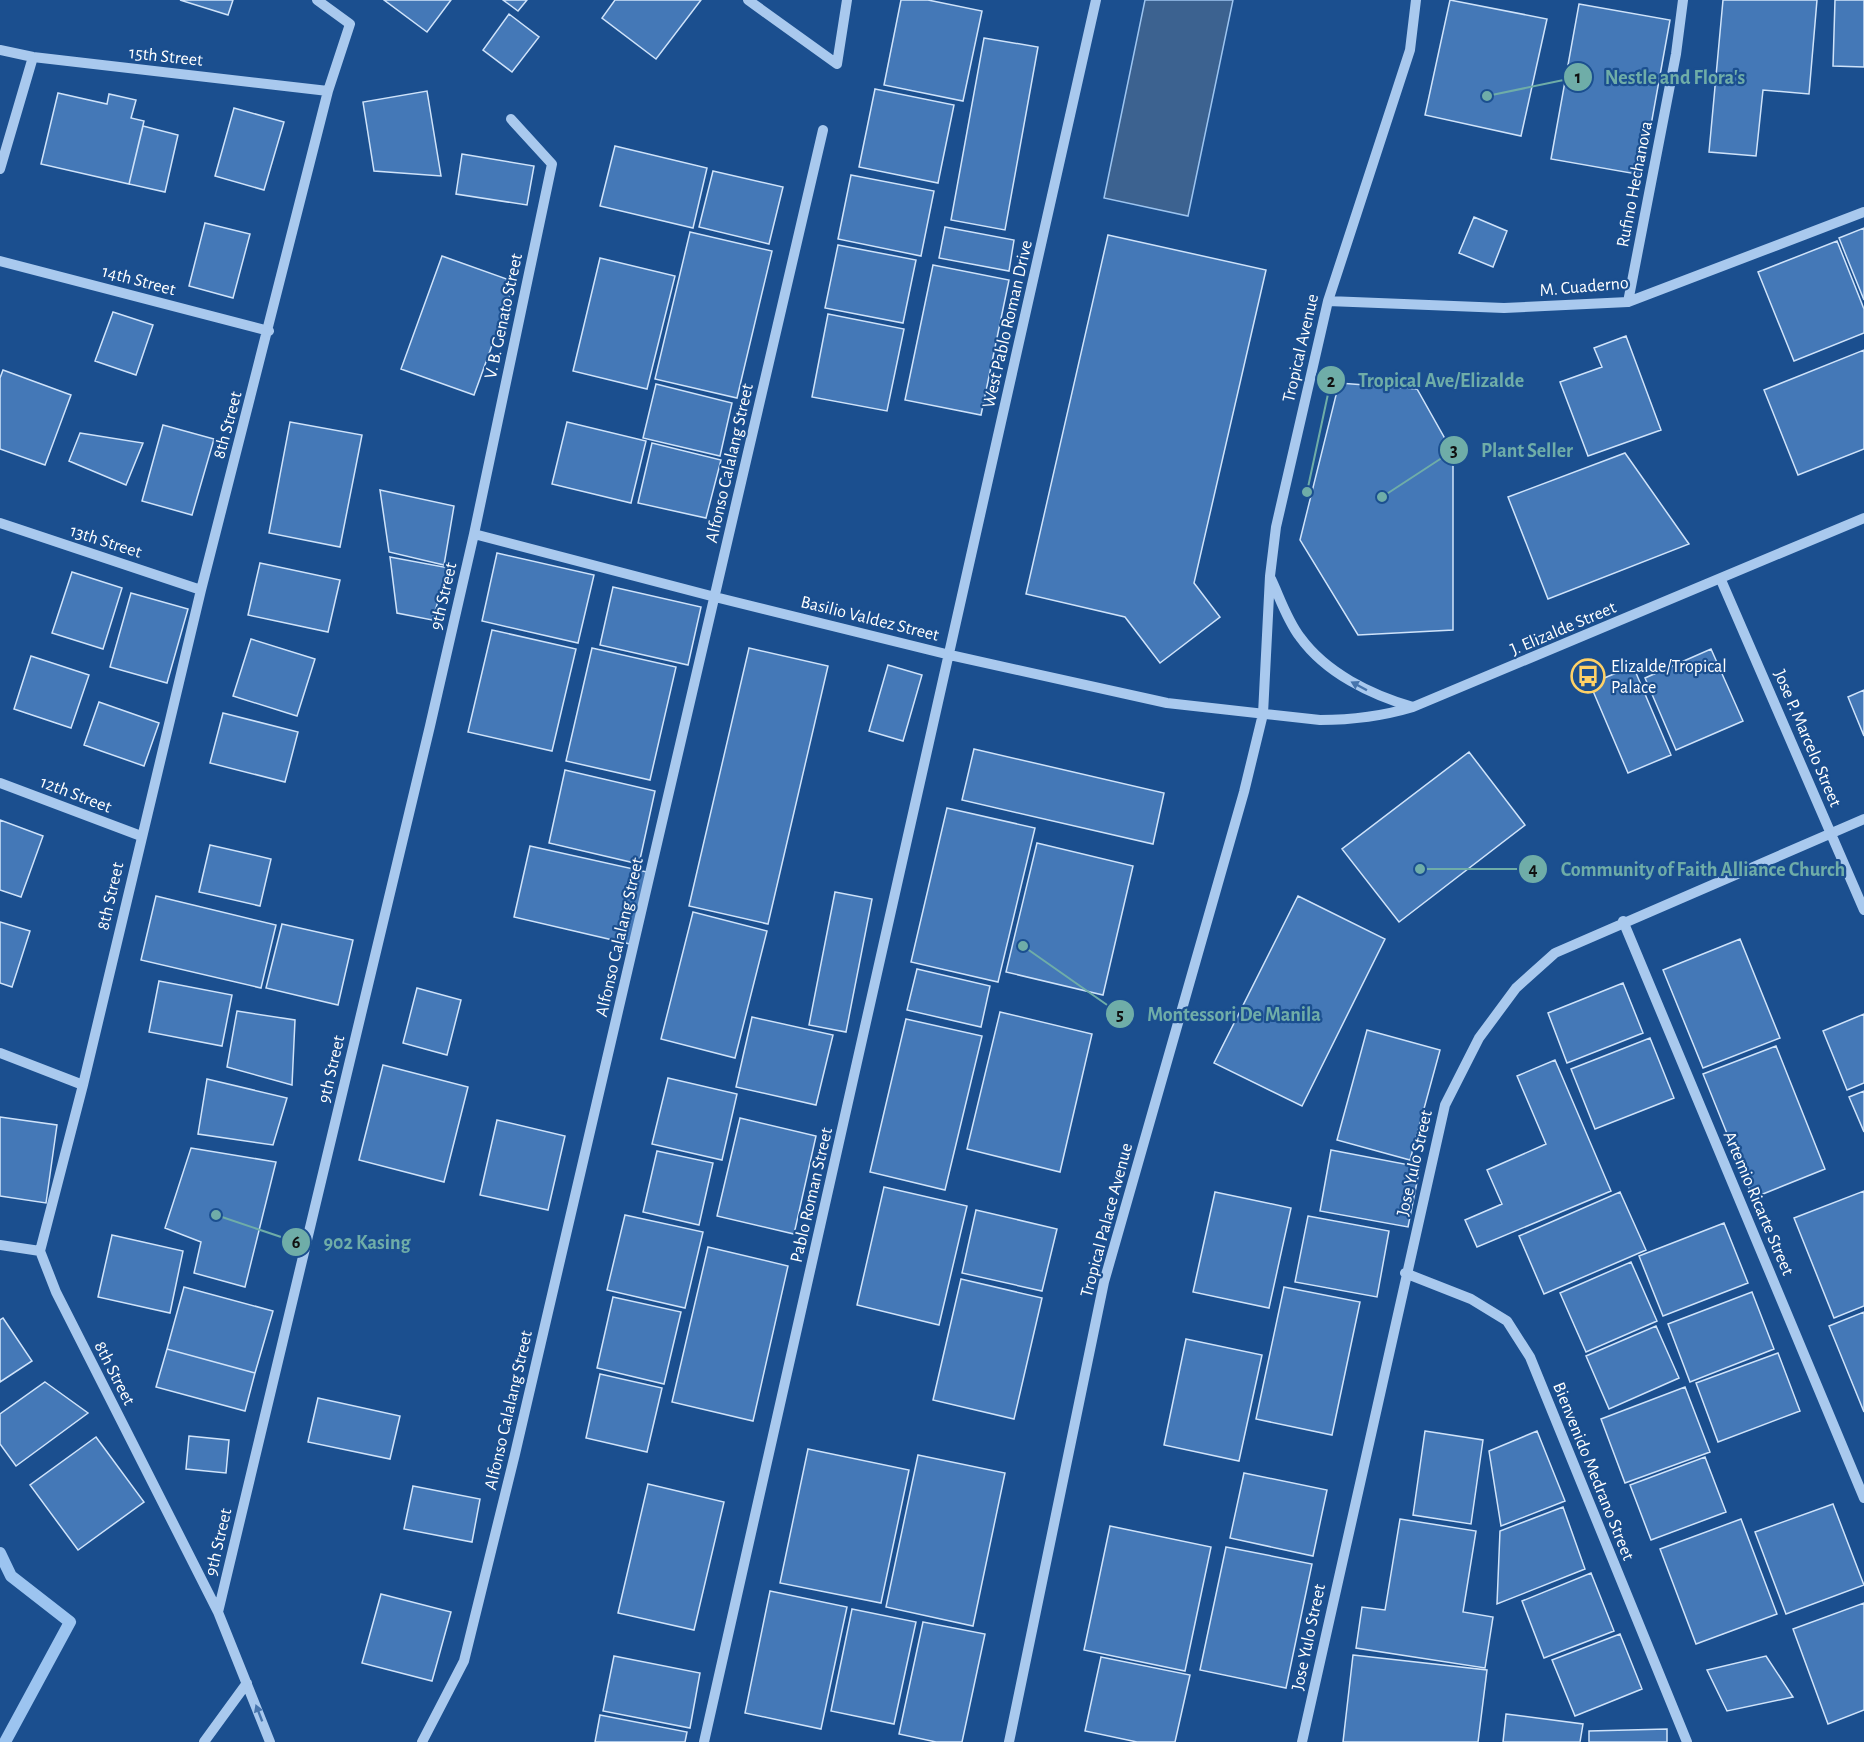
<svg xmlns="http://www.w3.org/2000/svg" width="1864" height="1742" font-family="'Alegreya Sans',sans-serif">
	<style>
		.water { fill: #3c6290; stroke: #9cc4f0; stroke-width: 1.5 }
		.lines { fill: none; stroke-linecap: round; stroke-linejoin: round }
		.stream { stroke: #9cc4f0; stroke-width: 12 }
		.building { fill: #4478b7; stroke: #cfe3fa; stroke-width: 1.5 }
		.minor { stroke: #a9c9ee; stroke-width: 10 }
		.oneway { fill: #4674ac }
		.labels { text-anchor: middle; stroke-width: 4.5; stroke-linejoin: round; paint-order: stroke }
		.street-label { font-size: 18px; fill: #fff; stroke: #1b4f8f }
		.poi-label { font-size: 18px; fill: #fff; stroke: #1b4f8f; text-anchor: start }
		.leader { fill: none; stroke: #6fada8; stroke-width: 2 }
		.callout-dot { fill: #6fada8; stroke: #1b4f8f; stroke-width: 2 }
		.mark-label { font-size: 18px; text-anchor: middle; font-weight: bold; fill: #111 }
		.callout-label { font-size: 20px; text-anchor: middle; font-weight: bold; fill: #6fada8; stroke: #1b4f8f; stroke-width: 4.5; stroke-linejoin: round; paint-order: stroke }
	</style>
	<rect width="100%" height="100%" fill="#1b4f8f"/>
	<path class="water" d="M1145,0H1233L1188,216L1104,198Z"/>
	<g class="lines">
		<path class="stream" d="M0,1553L11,1576L70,1622L5,1742"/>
	</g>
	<path class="building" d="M180,0H233L228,15Z
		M384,0H451L427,32Z
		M503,0H527L518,11Z
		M615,0H701L656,59L602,18Z
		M901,0H928L982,11L963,101L884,85Z
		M1450,0L1547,19L1521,136L1425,115Z
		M1723,0H1817L1809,94L1763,90L1756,156L1709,152Z
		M1835,0H1864V67L1833,66Z
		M1579,4L1670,20L1642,175L1551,159Z
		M509,14L539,37L512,72L483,50Z
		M984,38L1038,47L1005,230L951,220Z
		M875,89L954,105L938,183L859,167Z
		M427,91L441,176L374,171L363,102Z
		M58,93L107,104L109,94L136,100L131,118L144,121L129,184L41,164Z
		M234,108L284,122L264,190L215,176Z
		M143,126L178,135L165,192L129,184Z
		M615,146L707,168L693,228L600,206Z
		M462,154L534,166L527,205L456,194Z
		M713,171L783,187L769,244L699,227Z
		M851,175L934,191L921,256L838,239Z
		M1474,217L1507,231L1493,267L1459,253Z
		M205,223L250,234L233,298L189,286Z
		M945,227L1014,240L1009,271L939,258Z
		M1864,228V300L1839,238Z
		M690,232L772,251L737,398L655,379Z
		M1108,235L1266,270L1194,583L1220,617L1160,663L1125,617L1026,594Z
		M1837,241L1864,309V333L1794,361L1758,272Z
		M838,245L916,260L903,323L825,308Z
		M442,256L515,282L474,395L401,369Z
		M600,258L675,276L647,389L573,371Z
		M933,265L1009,280L981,415L905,400Z
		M113,312L153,325L136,375L95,361Z
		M828,314L904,329L887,411L812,397Z
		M1626,336L1661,430L1588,456L1560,382L1602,367L1594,348Z
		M1864,350V449L1798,475L1764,390Z
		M3,370L71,395L45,465L0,449V378Z
		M1339,383L1417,389L1453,453V630L1358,635L1300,540Z
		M656,384L732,403L720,456L643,438Z
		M290,422L362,435L340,547L269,533Z
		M567,422L646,441L631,503L552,484Z
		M163,425L214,439L192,515L142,501Z
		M80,433L143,443L126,485L69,461Z
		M652,443L721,460L706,518L638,503Z
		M1625,453L1689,544L1548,599L1508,497Z
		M380,490L454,506L444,565L389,552Z
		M497,553L594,575L578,643L482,621Z
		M390,557L449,568L432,620L397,613Z
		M260,563L340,580L328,632L248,615Z
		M72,572L122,588L103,649L52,633Z
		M613,587L701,607L688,665L600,645Z
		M131,593L188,609L167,683L110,667Z
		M492,630L576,649L552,751L468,732Z
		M251,639L315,659L297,716L233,696Z
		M592,648L676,667L650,780L566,761Z
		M749,648L828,666L768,924L689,906Z
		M1711,649L1743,721L1676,750L1645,678Z
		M31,656L89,675L71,728L14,709Z
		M888,665L922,675L903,741L869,731Z
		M1633,666L1671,755L1628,773L1590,684Z
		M1864,690V736L1848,697Z
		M99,702L159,723L144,766L84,745Z
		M223,713L298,732L285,782L210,763Z
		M974,749L1164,793L1153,844L962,800Z
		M1469,752L1525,825L1399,922L1342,849Z
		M565,770L655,791L639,864L549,843Z
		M947,808L1035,828L998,982L911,962Z
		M0,820L43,836L21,897L0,890Z
		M1037,843L1133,866L1103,995L1006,972Z
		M210,845L271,859L260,906L199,892Z
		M530,846L647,872L630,944L514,917Z
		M835,892L872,899L846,1032L809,1025Z
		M156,896L276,925L261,988L141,960Z
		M1298,896L1385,939L1302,1106L1214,1063Z
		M693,912L767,931L735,1058L661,1039Z
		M0,922L30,931L12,987L0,983Z
		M282,924L353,940L338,1005L266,988Z
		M1740,939L1780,1038L1703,1068L1663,970Z
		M917,969L990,986L981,1027L907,1010Z
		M159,981L232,995L222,1046L149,1032Z
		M1623,983L1643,1033L1567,1063L1548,1013Z
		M417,988L461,1000L447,1055L403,1043Z
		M237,1011L295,1020L292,1085L227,1067Z
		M1000,1012L1092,1034L1060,1172L967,1149Z
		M1864,1014V1083L1847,1090L1823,1031Z
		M752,1017L833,1035L816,1105L736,1087Z
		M906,1019L982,1036L945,1190L870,1172Z
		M1367,1030L1440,1050L1410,1160L1337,1140Z
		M1650,1038L1674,1098L1595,1129L1571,1069Z
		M1776,1046L1825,1169L1753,1198L1703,1074Z
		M1555,1060L1611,1191L1477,1247L1465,1220L1502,1204L1487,1170L1546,1144L1517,1076Z
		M383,1065L468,1087L444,1182L359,1160Z
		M668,1078L737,1094L722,1160L652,1144Z
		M207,1079L287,1098L273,1145L198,1134Z
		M1864,1091V1132L1849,1097Z
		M0,1117L57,1125L46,1203L0,1196Z
		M740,1118L816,1136L794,1234L717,1216Z
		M497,1120L565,1136L548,1210L480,1195Z
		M191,1148L276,1162L245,1287L194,1273L201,1242L165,1228Z
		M1331,1150L1420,1167L1408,1227L1320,1211Z
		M657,1151L713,1163L699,1225L643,1212Z
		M884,1187L967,1206L939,1325L857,1305Z
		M1864,1191V1306L1834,1318L1794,1218Z
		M1215,1192L1291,1208L1269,1308L1193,1292Z
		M1620,1192L1646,1250L1544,1294L1519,1236Z
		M976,1210L1057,1229L1042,1291L962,1273Z
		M625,1215L703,1232L685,1308L607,1290Z
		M1308,1216L1389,1231L1377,1297L1295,1282Z
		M1724,1223L1748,1283L1663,1316L1639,1256Z
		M112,1235L183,1251L170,1313L98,1297Z
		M708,1247L788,1266L753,1421L672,1402Z
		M1631,1262L1657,1321L1586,1352L1560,1293Z
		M961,1279L1042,1298L1014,1419L933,1400Z
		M184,1287L273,1311L255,1373L167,1349Z
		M1284,1287L1360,1302L1332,1435L1256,1419Z
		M1752,1292L1774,1349L1690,1382L1668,1324Z
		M613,1297L681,1312L664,1384L597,1368Z
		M1864,1312V1412L1829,1326Z
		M3,1318L32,1361L0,1382V1320Z
		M1656,1326L1679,1378L1609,1409L1586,1356Z
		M1186,1339L1262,1355L1239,1461L1164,1445Z
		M167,1349L255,1373L245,1411L156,1387Z
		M1778,1353L1800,1411L1718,1442L1696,1383Z
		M600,1374L662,1388L647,1452L586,1438Z
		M45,1382L88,1413L16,1466L0,1444V1414Z
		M1685,1387L1710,1452L1625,1483L1601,1419Z
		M318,1398L400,1416L390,1459L308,1442Z
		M1425,1431L1483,1440L1471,1524L1413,1515Z
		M1537,1431L1565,1501L1501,1526L1489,1451Z
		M189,1436L229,1440L226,1473L186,1469Z
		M96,1437L144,1502L78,1550L30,1485Z
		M808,1449L909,1470L881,1603L780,1583Z
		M918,1455L1005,1473L973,1626L886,1607Z
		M1705,1457L1726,1512L1651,1540L1630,1485Z
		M1244,1473L1327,1490L1313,1556L1230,1538Z
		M648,1484L724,1502L694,1630L618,1613Z
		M413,1486L480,1499L472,1542L404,1529Z
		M1833,1504L1864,1585L1786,1614L1755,1532Z
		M1563,1507L1585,1569L1497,1604L1500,1531Z
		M1400,1519L1476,1531L1463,1612L1493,1617L1485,1668L1356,1648L1362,1607L1385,1610Z
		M1741,1519L1777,1614L1696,1644L1660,1549Z
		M1110,1526L1211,1547L1185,1671L1084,1650Z
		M1226,1547L1312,1564L1286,1688L1200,1670Z
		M1591,1573L1614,1631L1544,1658L1522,1601Z
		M770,1591L847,1607L821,1729L745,1713Z
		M381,1594L451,1612L432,1681L362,1663Z
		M1864,1603V1710L1828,1724L1793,1629Z
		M852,1609L916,1622L894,1724L831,1711Z
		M923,1622L985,1634L962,1742H936L899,1734Z
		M1620,1634L1642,1689L1575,1716L1552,1660Z
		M1353,1655L1487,1670L1478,1742H1343Z
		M614,1656L700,1673L690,1728L603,1711Z
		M1766,1656L1793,1697L1727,1711L1707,1670Z
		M1101,1657L1190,1675L1175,1742H1137L1085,1731Z
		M1506,1714L1583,1724L1580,1742H1503Z
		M600,1715L687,1732L685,1742H595Z
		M1667,1729V1742H1589V1731Z"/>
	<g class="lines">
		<path class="minor" d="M748,0L837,64L847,0
			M0,50L33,57L328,91
			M0,169L33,57
			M0,261L269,331
			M1328,301L1504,308L1628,302L1864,212
			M1628,302L1676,54L1683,0
			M0,523L201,590
			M474,534L715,597L950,655L1167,703L1320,720C1351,720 1383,716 1413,707L1864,518
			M1271,579C1280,598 1287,620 1300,637C1326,673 1371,695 1413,707
			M1721,580L1864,910
			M0,783L141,836
			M1623,921L1864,1498
			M0,1053L83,1085
			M0,1245L40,1251
			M1405,1273L1471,1299L1507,1321L1530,1357L1687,1742
			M218,1612L430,726L474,534L552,164L511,119
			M204,1742L247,1683
			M270,1742L218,1612L56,1292L40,1251L83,1085L201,590L328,91L350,24L317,0
			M422,1742L464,1661L515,1454L823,130
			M704,1742L1096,0
			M1009,1742L1104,1282L1244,792L1263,714L1270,576L1276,527L1328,301L1410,50L1416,0
			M1302,1742L1445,1105L1479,1038L1516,988L1555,953L1864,819"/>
	</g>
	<defs><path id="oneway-solid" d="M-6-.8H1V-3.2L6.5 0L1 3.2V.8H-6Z" transform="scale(1.5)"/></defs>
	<g class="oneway">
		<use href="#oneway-solid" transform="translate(1359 686) rotate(-152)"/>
		<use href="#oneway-solid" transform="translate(259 1713) rotate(-111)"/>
	</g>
	<defs>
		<symbol id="bus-ring" viewBox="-11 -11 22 22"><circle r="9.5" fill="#1b4f8f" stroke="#ffd166" stroke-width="1.5"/><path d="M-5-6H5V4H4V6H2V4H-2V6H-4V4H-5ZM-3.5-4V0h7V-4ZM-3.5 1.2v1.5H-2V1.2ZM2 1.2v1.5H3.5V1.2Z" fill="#ffd166"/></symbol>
	</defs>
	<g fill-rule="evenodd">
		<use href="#bus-ring" x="1569" y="657" width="38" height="38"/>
	</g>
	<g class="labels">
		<g class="street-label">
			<text transform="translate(166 56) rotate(6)" y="6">15th Street</text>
			<text transform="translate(1634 184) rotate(-79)" y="6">Rufino Hechanova</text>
			<text transform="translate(139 280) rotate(15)" y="6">14th Street</text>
			<text transform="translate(1584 286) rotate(-5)" y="6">M. Cuaderno</text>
			<text transform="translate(503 316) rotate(-78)" y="6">V. B. Genato Street</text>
			<text transform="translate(1007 324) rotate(-77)" y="6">West Pablo Roman Drive</text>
			<text transform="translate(1300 348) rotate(-77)" y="6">Tropical Avenue</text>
			<text transform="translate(227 425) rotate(-75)" y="6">8th Street</text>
			<text transform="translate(729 463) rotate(-77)" y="6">Alfonso Calalang Street</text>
			<text transform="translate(106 541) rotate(18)" y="6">13th Street</text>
			<text transform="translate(443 596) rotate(-77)" y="6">9th Street</text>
			<text transform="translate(870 618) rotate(14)" y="6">Basilio Valdez Street</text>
			<text transform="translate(1563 628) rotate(-23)" y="6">J. Elizalde Street</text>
			<text transform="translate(1808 738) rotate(67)" y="6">Jose P. Marcelo Street</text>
			<text transform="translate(76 794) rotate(21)" y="6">12th Street</text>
			<text transform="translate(110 896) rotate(-77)" y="6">8th Street</text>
			<text transform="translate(619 937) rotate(-77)" y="6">Alfonso Calalang Street</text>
			<text transform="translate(331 1069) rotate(-77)" y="6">9th Street</text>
			<text transform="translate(1414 1163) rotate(-77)" y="6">Jose Yulo Street</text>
			<text transform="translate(811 1195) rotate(-77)" y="6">Pablo Roman Street</text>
			<text transform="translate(1759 1203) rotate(67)" y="6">Artemio Ricarte Street</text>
			<text transform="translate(1106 1220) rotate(-75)" y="6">Tropical Palace Avenue</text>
			<text transform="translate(115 1373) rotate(63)" y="6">8th Street</text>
			<text transform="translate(508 1410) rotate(-77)" y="6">Alfonso Calalang Street</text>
			<text transform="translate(1594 1471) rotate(68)" y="6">Bienvenido Medrano Street</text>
			<text transform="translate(218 1542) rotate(-77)" y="6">9th Street</text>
			<text transform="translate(1308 1637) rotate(-78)" y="6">Jose Yulo Street</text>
		</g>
		<g class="poi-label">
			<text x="1611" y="672">Elizalde/Tropical<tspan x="1611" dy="21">Palace</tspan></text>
		</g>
	</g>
	<path class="leader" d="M1487 96L1578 77M1307 492L1331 380M1382 497L1454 450M1420 869L1533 869M1023 946L1120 1014M216 1215L296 1242"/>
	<g class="callout-dot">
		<circle cx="1487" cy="96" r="6"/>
		<circle cx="1307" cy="492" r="6"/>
		<circle cx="1382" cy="497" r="6"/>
		<circle cx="1420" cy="869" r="6"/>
		<circle cx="1023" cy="946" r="6"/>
		<circle cx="216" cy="1215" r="6"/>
		<circle cx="1578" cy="77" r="15"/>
		<circle cx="1331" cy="380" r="15"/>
		<circle cx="1454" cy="450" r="15"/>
		<circle cx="1533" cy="869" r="15"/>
		<circle cx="1120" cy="1014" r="15"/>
		<circle cx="296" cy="1242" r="15"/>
	</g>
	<g class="mark-label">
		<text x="1578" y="83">1</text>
		<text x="1331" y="387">2</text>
		<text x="1454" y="456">3</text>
		<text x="1533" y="875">4</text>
		<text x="1120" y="1020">5</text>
		<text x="296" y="1248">6</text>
	</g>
	<g class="callout-label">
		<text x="1675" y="84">Nestle and Flora's</text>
		<text x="1441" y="387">Tropical Ave/Elizalde</text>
		<text x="1527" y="457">Plant Seller</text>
		<text x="1703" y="876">Community of Faith Alliance Church</text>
		<text x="1234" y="1021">Montessori De Manila</text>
		<text x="367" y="1249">902 Kasing</text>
	</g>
</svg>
